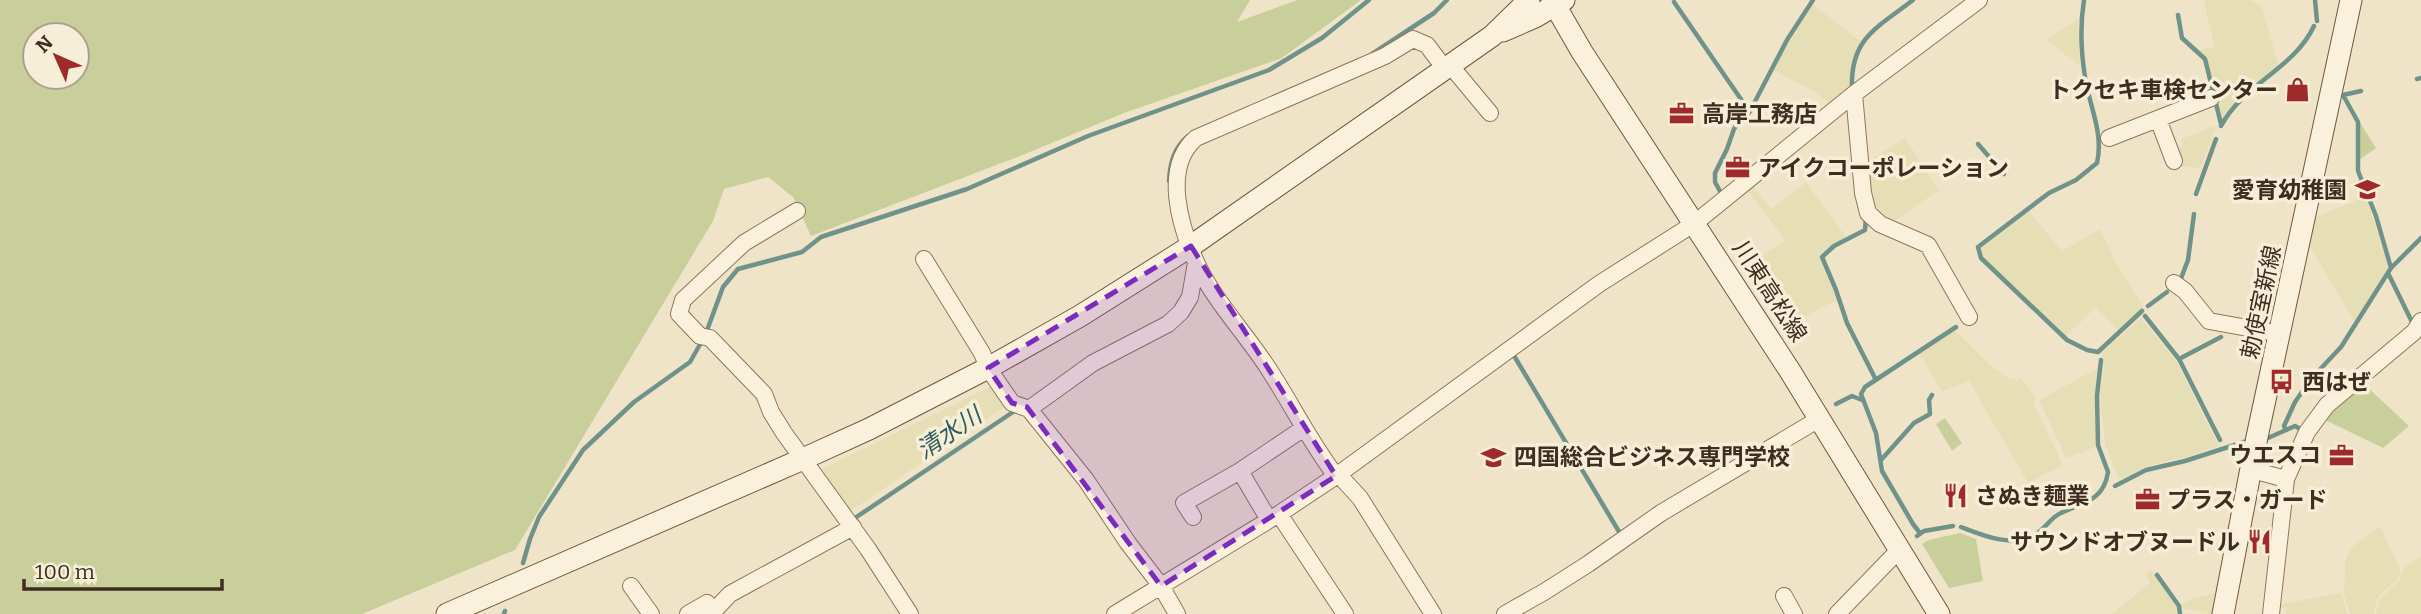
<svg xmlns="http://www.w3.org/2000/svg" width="2421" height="614" font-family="Bitter,'Noto Sans JP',serif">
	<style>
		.farmland { fill: #e6deb5 }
		.green { fill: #c9cf9b; fill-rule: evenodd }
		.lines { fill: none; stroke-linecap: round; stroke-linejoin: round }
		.stream { stroke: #6f938a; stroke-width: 4.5 }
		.street-casing { stroke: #8d765c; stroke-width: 18 }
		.secondary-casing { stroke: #6f573f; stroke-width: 23 }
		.street { stroke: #faf1dc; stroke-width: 16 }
		.secondary { stroke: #faf1dc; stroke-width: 21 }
		.marked { fill: #7b2cbf; fill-opacity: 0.2; stroke: #7b2cbf; stroke-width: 5; stroke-dasharray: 14 9; stroke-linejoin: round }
		.labels { text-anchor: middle; stroke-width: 7; stroke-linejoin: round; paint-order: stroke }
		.poi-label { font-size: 23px; font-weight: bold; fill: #3d2e20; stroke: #f7eed8; text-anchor: start }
		.street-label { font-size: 23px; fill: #3d2e20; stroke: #f7eed8 }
		.water-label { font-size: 24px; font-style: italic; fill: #2f5d5a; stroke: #f7eed8 }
	</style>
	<rect width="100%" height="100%" fill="#f0e4c8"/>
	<path class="farmland" d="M2204,0H2250L2261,5L2279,67L2246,92L2222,123L2205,59L2198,50L2214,47Z
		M1813,5L1860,41L1854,60L1851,90L1832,105L1813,91L1772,69Z
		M2078,19L2079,46L2080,66L2046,40Z
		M2214,126L2216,128L2200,169L2189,167H2176V154L2178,149L2183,147L2181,139Z
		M1905,138L1939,190L1889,225L1873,214L1867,162Z
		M1806,182L1846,237L1818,255L1837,300L1787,325L1751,264L1785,240L1747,189L1752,185L1771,209Z
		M2366,196L2389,271L2354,321L2310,246L2315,218Z
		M2027,209L2062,251L2100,229L2115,261L2144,308L2119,331L2096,307L2065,337L1987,264L1980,253L1979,247Z
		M2141,318L2176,361L2219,446L2186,457L2150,465L2119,480L2105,444L2100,396L2104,367L2102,353Z
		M1955,330L1991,366L2011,380L2014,379L2017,381L2021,377L2036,398L2033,403L2063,465L2028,483L1969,381L1942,391L1919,354Z
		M2100,367L2095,396L2098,446L2066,458L2039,400Z
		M996,384L1009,404L846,514L816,472Z
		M2380,526L2401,572L2397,579L2377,598L2374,614H2350L2344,593L2345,563L2350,549Z
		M2421,556V614H2376L2379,600L2399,580L2404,568Z
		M2151,570L2177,607V614H2112L2150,583L2146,573Z
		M2215,593L2211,614L2181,608L2180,606L2191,599Z
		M2341,593L2347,614H2287L2285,608H2276L2277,605Z"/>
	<path class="green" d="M0,0H1250L1237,22L1297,0H1361L1282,58L1124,113L1025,154L811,236L793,197L768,177L724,189L713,221L515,550L362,614H0ZM35,35H77V77H35Z
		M2356,116L2376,148L2359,160Z
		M2363,383L2409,426L2383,448L2323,419Z
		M1945,418L1962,443L1952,451L1936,424Z
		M1960,533L1976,539L1983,581L1949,588L1922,544L1929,540Z"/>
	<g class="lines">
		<path class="stream" d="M2084,0C2080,25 2081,52 2085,77C2089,105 2104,133 2097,163L2076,180L2049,193L1978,247L1981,258L2067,340L2087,350L2098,352L2142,311
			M2315,0L2317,21
			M1674,2L1747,108L1734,129L1727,149L1715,173V182L1722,195
			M2178,15L2182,38L2205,59L2221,124
			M1372,54L1434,13L1447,0
			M2417,79L2421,78
			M1852,89C1850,38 1877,28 1913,0
			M2361,91L2343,95L2358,122V171L2376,216L2391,268
			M1745,112L1749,113L1787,40L1813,0
			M2221,126C2244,83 2294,69 2314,26
			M1978,144L2004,174
			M1169,181C1170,162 1174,148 1188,136
			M2196,194L2216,139
			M1866,217L1865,230L1834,246L1822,257L1836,290L1847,323L1876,380
			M2388,273L2413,324
			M2180,281L2188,260L2194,214
			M2148,306L2167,292
			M2145,316L2179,359L2220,440
			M706,333L723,287L738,269L802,252L821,237L967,189L1088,136L1269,70L1322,38L1369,0
			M1513,354L1621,535
			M2179,359L2221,337
			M1836,404L1852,396L1862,400
			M2286,430L2284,426L2295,402L2311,379L2341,347L2391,268L2421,238
			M2268,438L2295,426L2302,430
			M1881,460L1914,423L1930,414L1929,400L1932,395
			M2115,486L2146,470L2185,461L2247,441
			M852,520L1016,410
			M1961,527C1984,536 2012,548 2036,534C2045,529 2051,517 2061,513C2082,503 2104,501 2108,472L2098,445L2097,396L2101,360
			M1920,533L1913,524L1882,471L1876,433L1861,394L1865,387L1956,327
			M1917,536L1924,531L1953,526
			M523,563L530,539L539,517L583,450L634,402L690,362L702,341
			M2157,575L2179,606L2180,614
			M504,614L505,611"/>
		<defs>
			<path id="street" d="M1450,65L1490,113
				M1854,94L1863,193L1868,213L1880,224L1928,245L1969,317
				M2158,119L2174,161
				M2109,138L2211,98
				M797,211L744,243L683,300L679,314L700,336L710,338L764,394L771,412L784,433L868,549L910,614
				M924,259L982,353L988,368L1012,403L1029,409L1086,480L1128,543L1161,586L1177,614
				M2174,283L2185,291L2209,321L2281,334
				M1029,409L1093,363L1168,324L1181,312L1190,297L1196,263
				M2252,470L2286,479
				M1338,474L1360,498L1433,614
				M1336,476C1310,442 1291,403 1268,368C1246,334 1212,298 1196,262C1180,226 1162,167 1196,138L1385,56L1413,39L1427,45L1445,69
				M1279,514L1345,614
				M1193,517L1184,503L1240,471
				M1269,520L1240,471L1304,428
				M631,586L651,614
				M1784,596L1794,614
				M688,614L707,603L714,610
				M711,614L730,594L853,527
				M1115,614L1279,514L1336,476L1599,284L1695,223L1854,94L1979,0
				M1505,614L1544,592L1588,564L1661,513L1819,419
				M1837,614L1899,550
				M2271,614L2286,479L2307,432L2327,405L2414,332L2421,321"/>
			<path id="secondary" d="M1552,0L1582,52L1790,371L1939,614
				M1503,31L1535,17L1564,0
				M447,614L803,459L869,429L988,368L1080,316L1191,246L1492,36L1529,0
				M2223,614L2257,437L2351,0"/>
		</defs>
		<use href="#street" class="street-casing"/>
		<use href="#secondary" class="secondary-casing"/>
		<use href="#street" class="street"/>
		<use href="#secondary" class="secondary"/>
	</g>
	<path class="marked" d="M1191,246L1336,476L1161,586L1027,407L1012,403L988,368Z"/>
	<defs>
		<symbol id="shop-bare" viewBox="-9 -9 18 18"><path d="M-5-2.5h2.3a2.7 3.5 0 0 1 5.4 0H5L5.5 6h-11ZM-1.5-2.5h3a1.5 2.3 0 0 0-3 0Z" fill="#9e2a2b" stroke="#f7eed8" stroke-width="2.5" paint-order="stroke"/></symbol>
		<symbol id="office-bare" viewBox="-9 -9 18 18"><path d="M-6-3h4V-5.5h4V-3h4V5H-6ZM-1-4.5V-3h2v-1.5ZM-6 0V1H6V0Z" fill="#9e2a2b" stroke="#f7eed8" stroke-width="2.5" paint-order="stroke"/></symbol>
		<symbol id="school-bare" viewBox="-9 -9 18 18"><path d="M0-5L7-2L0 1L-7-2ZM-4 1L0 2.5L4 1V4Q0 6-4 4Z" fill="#9e2a2b" stroke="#f7eed8" stroke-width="2.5" paint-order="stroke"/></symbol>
		<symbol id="bus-bare" viewBox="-9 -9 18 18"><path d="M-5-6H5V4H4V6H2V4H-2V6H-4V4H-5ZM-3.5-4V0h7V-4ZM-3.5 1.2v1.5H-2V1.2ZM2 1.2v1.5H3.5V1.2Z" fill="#9e2a2b" stroke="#f7eed8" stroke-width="2.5" paint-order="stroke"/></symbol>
		<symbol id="restaurant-bare" viewBox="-9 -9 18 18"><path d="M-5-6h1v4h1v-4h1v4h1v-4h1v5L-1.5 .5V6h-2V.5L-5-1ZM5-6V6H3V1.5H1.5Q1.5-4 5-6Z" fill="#9e2a2b" stroke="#f7eed8" stroke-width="2.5" paint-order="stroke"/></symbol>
	</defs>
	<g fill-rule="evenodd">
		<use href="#shop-bare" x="2280" y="72" width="35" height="35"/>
		<use href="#office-bare" x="1664" y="96" width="35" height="35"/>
		<use href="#office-bare" x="1720" y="150" width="35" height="35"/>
		<use href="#school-bare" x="2350" y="172" width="35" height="35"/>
		<use href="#bus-bare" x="2264" y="364" width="35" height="35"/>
		<use href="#office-bare" x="2324" y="438" width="35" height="35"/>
		<use href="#school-bare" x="1476" y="440" width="35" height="35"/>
		<use href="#restaurant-bare" x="1938" y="478" width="35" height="35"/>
		<use href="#office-bare" x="2130" y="482" width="35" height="35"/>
		<use href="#restaurant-bare" x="2242" y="524" width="35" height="35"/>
	</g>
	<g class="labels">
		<g class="poi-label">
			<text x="2278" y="98" text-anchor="end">トクセキ車検センター</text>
			<text x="1702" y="122">高岸工務店</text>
			<text x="1758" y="176">アイクコーポレーション</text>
			<text x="2347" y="198" text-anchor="end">愛育幼稚園</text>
			<text x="2302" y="390">西はぜ</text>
			<text x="2321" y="463" text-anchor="end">ウエスコ</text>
			<text x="1514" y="465">四国総合ビジネス専門学校</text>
			<text x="1975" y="504">さぬき麺業</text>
			<text x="2167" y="508">プラス・ガード</text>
			<text x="2240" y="550" text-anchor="end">サウンドオブヌードル</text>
		</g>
		<g class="street-label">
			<text transform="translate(1770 291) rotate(57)" y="8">川東高松線</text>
			<text transform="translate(2261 302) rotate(-78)" y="8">勅使室新線</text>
		</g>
		<g class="water-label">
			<text transform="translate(949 433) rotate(-34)" y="8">清水川</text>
		</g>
	</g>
	<g transform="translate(56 56) rotate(315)"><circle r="33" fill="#f7eed8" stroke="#ada18e" stroke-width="2"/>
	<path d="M0-5L12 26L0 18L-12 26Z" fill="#9e2a2b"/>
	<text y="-10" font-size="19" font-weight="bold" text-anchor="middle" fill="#3d2e20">N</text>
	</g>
	<path d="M24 579v10h198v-10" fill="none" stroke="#3d2e20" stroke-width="3.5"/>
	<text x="35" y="579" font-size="21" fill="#3d2e20" stroke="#f7eed8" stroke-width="5" paint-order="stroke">100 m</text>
</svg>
